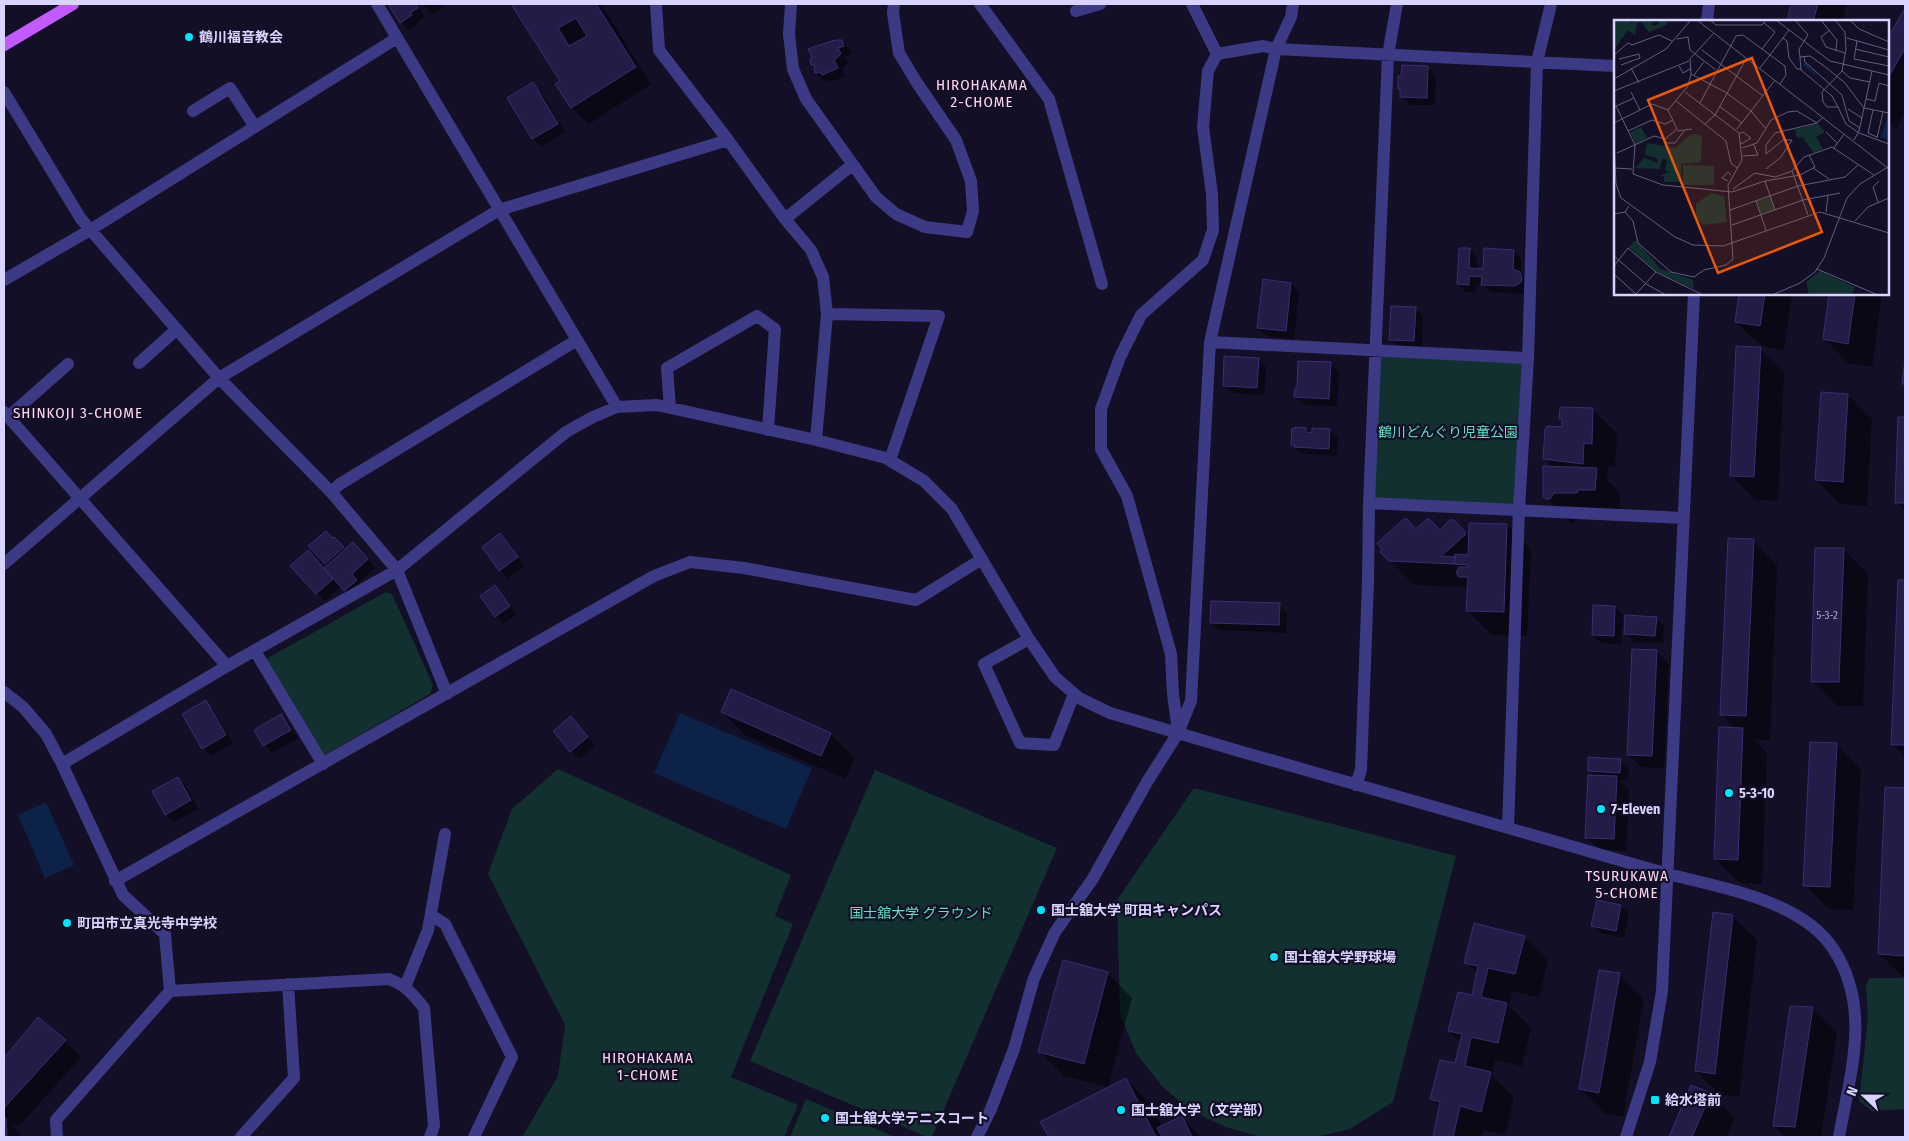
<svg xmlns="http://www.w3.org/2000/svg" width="1909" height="1141" font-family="'Fira Sans Condensed','Noto Sans JP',sans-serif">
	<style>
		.green { fill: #12302f }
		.water { fill: #0c2248 }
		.shadow { fill: #0007 }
		.building { fill: #241b47; stroke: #3b2d73; fill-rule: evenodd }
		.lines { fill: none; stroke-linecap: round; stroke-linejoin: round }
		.minor { stroke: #3d3a85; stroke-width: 12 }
		.major { stroke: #c25bff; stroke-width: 12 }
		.poi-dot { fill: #00e5ff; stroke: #130f26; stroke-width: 2 }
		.labels { text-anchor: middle; stroke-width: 4.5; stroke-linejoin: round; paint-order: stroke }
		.number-label { font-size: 11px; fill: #aca6d1 }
		.poi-label { font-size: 14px; font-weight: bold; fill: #d9d4ff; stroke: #130f26; text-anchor: start }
		.park-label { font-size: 14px; fill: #5fe0c0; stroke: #130f26 }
		.neighbourhood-label { font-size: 15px; letter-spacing: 1px; fill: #ffd6f0; stroke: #130f26 }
		.inset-river { fill: none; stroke: #0c2248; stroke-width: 2.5 }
		.inset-road { fill: none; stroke: #625e7d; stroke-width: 1 }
		.view { fill: #e8590c; fill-opacity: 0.15; stroke: #e8590c; stroke-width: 2.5 }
		.inset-edge { fill: none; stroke: #d9d4ff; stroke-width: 2.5 }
	</style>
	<rect width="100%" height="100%" fill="#130f26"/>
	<path class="green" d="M1381,353L1522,363L1514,505L1373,501Z
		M386,592L392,594L433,685L430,694L324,756L266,659Z
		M558,769L791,875L775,916L793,924L731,1077L798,1105L784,1137H522L558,1076L565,1025L488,874L512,809Z
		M875,770L1057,848L932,1137H927L750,1061Z
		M1194,788L1456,856L1393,1102L1350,1129L1316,1137H1261L1226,1127L1189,1110L1162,1086L1136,1053L1120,1014L1117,900Z
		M1869,978H1905V1109L1872,1111L1859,1101L1868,1018L1866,987Z
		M806,1099L895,1137H790Z"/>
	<path class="water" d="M680,713L812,768L786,829L654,773Z
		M46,802L74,865L45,878L18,815Z"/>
	<path class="shadow" d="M391,4H417L425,17L417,22L419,24L409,30L401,22Z
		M423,4H447L441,7L442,9L432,14Z
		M513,4H601L651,84L589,124L572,108L557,84L562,81Z
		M1793,4H1847L1843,21H1789Z
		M1905,10V114L1896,129L1888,124V41Z
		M842,41L850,49L852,54L845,57L848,63L842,68L845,76L831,82L829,80L824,81L816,72V68L812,65Z
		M1428,68L1436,76L1435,105H1410L1402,96V91L1399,89L1402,78Z
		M533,84L541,92L565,132L541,147L533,139Z
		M1888,229L1890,231L1888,250Z
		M1469,249L1477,258V269L1484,270L1513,251L1521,259V274L1528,282L1524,294L1491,292L1482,284H1477L1476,293L1466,292L1458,284Z
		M1291,284L1299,292L1294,339L1266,336L1258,328Z
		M1741,294H1792L1784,350L1761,346L1736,322Z
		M1831,294H1882L1872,367L1848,363L1824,338Z
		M1415,308L1423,316L1422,348L1399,347L1390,339Z
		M1760,349L1784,373L1778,501L1755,500L1731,476Z
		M1258,359L1266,367L1265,395L1232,393L1224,385Z
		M1330,364L1339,372L1337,406L1304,405L1295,396Z
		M1848,395L1872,419L1867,506L1840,504L1816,480Z
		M1593,410L1617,434L1615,467H1608L1607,480L1620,494L1619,514L1578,517L1574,523H1571L1544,496L1553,468L1545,459L1563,429L1564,421L1561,418Z
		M1899,418H1905V511L1896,502Z
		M1306,429L1311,434L1329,430L1338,438L1336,456L1304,454L1300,453L1292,444Z
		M1453,522L1470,538L1507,525L1531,550L1527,636L1492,635L1468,611L1469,587L1414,585L1382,552L1416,530L1440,532Z
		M500,535L525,566L508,578L500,570Z
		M334,538L346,550L361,552L375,568L359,583L364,589L353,598L342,586L325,601L317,593L324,570L329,566L310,546Z
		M1753,541L1777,565L1770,740L1753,739L1767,753L1762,884L1740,883L1715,859L1735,729L1722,715Z
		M1844,550L1868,574L1863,706H1837L1813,682Z
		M1900,581L1905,582V757L1892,744Z
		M495,587L517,614L504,624L496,616L482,596Z
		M1279,605L1287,613L1286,633L1219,630L1211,622Z
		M1615,607L1623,615L1621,644L1601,643L1593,635Z
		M1656,618L1664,626L1663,643L1634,642L1626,633Z
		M1657,651L1669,664L1664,768L1641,767L1628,754Z
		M732,691L831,734L855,758L846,779L746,736L722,712Z
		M205,702L213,710L233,743L211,756L203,748Z
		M281,716L289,724L298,738L272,753L264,745Z
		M578,726L595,746L579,759L555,731Z
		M1837,745L1861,769L1853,910L1829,909L1805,885Z
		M1621,760L1629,768L1628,780H1619L1629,790L1626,851L1599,849L1586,837L1595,777L1589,771Z
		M178,778L186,786L198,809L174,822L166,814Z
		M1886,789H1905V978L1879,954Z
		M1598,902L1621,906L1629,914L1624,938L1601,933L1593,925Z
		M1733,916L1757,940L1739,1097L1720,1095L1696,1071Z
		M1524,937L1548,961L1539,997L1512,991L1509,1006L1531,1028L1522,1066L1495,1060L1492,1075L1514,1097L1505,1135L1484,1130L1482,1137H1434L1440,1107L1432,1099L1456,1065L1461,1043L1449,1031L1473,997L1478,974L1466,962Z
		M1600,971L1620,975L1644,999L1623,1117L1604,1113L1580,1089Z
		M1107,973L1132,998L1108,1087L1064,1076L1040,1052Z
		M1813,1008L1837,1032L1821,1137H1786L1774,1126Z
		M38,1019L65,1041L81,1057L21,1124L12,1125L22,1137H4V1060Z
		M1125,1079L1150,1103L1162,1127L1181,1118L1201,1137H1050L1042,1122Z
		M1692,1086L1710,1094L1735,1118L1727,1137H1670Z"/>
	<path class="building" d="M388,4H416L418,8L410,13L412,15L400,23Z
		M511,4H596L636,67L571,108L555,84L560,81ZM576,18L587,36L569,46L558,28Z
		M1791,4H1818L1813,21H1787Z
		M1905,8V48L1888,78V38Z
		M835,40H842L844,46L838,48L841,54L834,60L838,68L822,75L820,72L815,73L814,65H811L810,59L812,58L808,49Z
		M1402,65L1428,66L1427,98L1400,97V89H1398V76H1401Z
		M533,82L558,124L532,139L507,98Z
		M1459,248H1470L1469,268L1483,269L1484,248L1514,250L1513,269L1520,272L1522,279L1521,282L1515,286L1481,285L1482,277L1469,276V285L1457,284Z
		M1263,279L1291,283L1286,331L1257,328Z
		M1739,294H1765L1760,326L1735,322Z
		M1829,294H1855L1848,344L1823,339Z
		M1391,306L1416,307L1414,341L1389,340Z
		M1736,346L1761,347L1754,477L1730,476Z
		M1224,356L1259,358L1257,388L1223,386Z
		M1905,360V384H1902Z
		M1298,361L1331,362L1329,399L1294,397L1295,388H1297Z
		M1821,392L1848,394L1843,482L1815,480Z
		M1563,407L1593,408L1592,444L1584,443L1583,464L1543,459L1545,429L1547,426L1562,427V419H1559L1560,408Z
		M1898,417H1905V503H1895Z
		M1295,427L1306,428V432L1312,433V428L1330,429L1329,449L1294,447L1295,445H1291L1292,428L1295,429Z
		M1543,466L1597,468L1595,490H1578L1577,493H1554L1550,499H1546L1543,496Z
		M1404,519H1407L1416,529L1426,520L1429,519L1440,530L1450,520H1454L1465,532V535L1441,556L1455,557L1454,564L1389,561L1380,552L1382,550L1377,543Z
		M1469,523L1507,524L1504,612L1466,611L1468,577H1459L1456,573L1459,567H1468V565L1454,564L1455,554L1468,555Z
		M326,531L332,538L334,537L344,547L325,564L308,546Z
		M500,533L518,557L499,571L482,547Z
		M1728,538L1754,539L1746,716L1720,715Z
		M353,542L368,559L352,574L357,580L344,591L324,568Z
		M1815,548H1844L1839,682H1811Z
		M308,550L333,579L316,594L290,566Z
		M1898,580H1905V745H1891Z
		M495,585L510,606L495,617L480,596Z
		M1211,601L1280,603L1279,625L1210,623Z
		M1593,605L1615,606L1614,636L1592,635Z
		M1625,615L1657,617L1655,636L1624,634Z
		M1632,649L1657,650L1652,756L1627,755Z
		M731,689L831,733L821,756L721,712Z
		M206,700L226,735L202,749L182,714Z
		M281,714L291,730L263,746L254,730Z
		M571,716L588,737L570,752L553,731Z
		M1719,727L1743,728L1738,860L1714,859Z
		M1810,742L1837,743L1830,887L1803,886Z
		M1588,757L1621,759L1620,773L1588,771Z
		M1588,775L1617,776L1614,839L1585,838Z
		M178,777L191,800L165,815L152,791Z
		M1885,787L1905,788V956L1878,954Z
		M1597,900L1621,905L1616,931L1591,926Z
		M1713,912L1733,915L1715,1074L1695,1071Z
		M1474,923L1525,936L1515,974L1488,968L1481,997L1507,1003L1498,1043L1471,1037L1465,1066L1491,1072L1481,1112L1460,1106L1453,1137H1433L1440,1102L1430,1099L1440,1060L1455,1063L1462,1034L1448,1031L1458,992L1472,995L1478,966L1464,963Z
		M1063,960L1108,972L1084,1064L1038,1052Z
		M1599,970L1620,973L1599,1093L1579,1089Z
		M1790,1006L1813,1007L1795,1127L1773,1126Z
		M38,1017L66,1040L4,1108V1058Z
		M1126,1078L1156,1137H1049L1040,1122Z
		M1691,1085L1711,1093L1692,1137H1669Z
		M1182,1116L1192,1137H1162L1157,1128Z
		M4,1118H6L7,1137H4Z"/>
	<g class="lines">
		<path class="minor" d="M377,4L617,407
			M656,4L659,50L728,140L785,219L811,250L823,277L827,314L816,440
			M791,4L789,34L793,69L806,99L876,197L896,214L925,227L967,232L973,211L971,181L956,140L917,83L899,53L893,13L894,4
			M980,4L1049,99L1102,284
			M1192,4L1217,54
			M1076,11L1100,4
			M1707,21L1709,4
			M4,92L81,219L219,378L331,492L397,570L447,694
			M193,111L230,88L255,127
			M785,219L852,165
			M4,280L90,230L397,38
			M827,314L939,316L890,460
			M1210,342L1528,358
			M139,363L177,329
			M670,408L667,368L757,316L775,329L768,430
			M4,412L227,666
			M8,417L68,364
			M331,492L340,484L577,340
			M1369,503L1683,518
			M4,564L219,378L499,210L728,140
			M1029,639L984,664L1020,743L1054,745L1074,694
			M255,651L323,764
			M4,692L23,707L46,734L62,764L123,895L165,934L170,991
			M1178,731L1173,694L1171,654L1127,496L1101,449V409L1120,357L1141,315L1203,260L1213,230L1212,194L1203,127L1208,71L1217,54L1263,46L1276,49L1615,66
			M62,764L227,666L397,570L566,432L593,417L617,407L657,405L816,440L886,458L924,481L952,509L1029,639L1055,677L1079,698L1110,713C1261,758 1413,801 1564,844C1602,855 1639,866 1676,876C1708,884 1742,891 1773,904C1797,914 1820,928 1834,950C1872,1009 1850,1074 1839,1137
			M1356,785L1361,770L1368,582L1369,503L1388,55L1397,4
			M1508,828L1519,509L1528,358L1537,62L1551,4
			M115,881L654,576L690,562L744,568L916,600L982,559
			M431,915L445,924L512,1057L474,1137
			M405,987L428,930L445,834
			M57,1137L56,1120L170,991L389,979C405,985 413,994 424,1008L434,1126L430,1137
			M241,1137L294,1078L288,984
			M977,1137L991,1109L1014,1049L1034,978L1055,932L1092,880L1147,782L1178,733L1191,701L1210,342L1276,49L1291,17L1293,4
			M1626,1137L1650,1062L1662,991L1694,294"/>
		<path class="major" d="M4,45L73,4"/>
	</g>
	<g class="poi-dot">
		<circle cx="189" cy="37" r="5"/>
		<circle cx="1729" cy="793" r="5"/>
		<circle cx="1601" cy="809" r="5"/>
		<circle cx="1041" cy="910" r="5"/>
		<circle cx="67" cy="923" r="5"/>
		<circle cx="1274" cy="957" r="5"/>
		<rect x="1650" y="1095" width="10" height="10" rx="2.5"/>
		<circle cx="1121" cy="1110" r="5"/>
		<circle cx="825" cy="1118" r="5"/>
	</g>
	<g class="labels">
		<g class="number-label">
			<text x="1827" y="619">5-3-2</text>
		</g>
		<g class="poi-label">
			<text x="199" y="42">鶴川福音教会</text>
			<text x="1739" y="798">5-3-10</text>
			<text x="1611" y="814">7-Eleven</text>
			<text x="1051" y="915">国士舘大学 町田キャンパス</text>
			<text x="77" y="928">町田市立真光寺中学校</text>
			<text x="1284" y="962">国士舘大学野球場</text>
			<text x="1665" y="1105">給水塔前</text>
			<text x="1131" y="1115">国士舘大学（文学部）</text>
			<text x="835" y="1123">国士舘大学テニスコート</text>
		</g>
		<g class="park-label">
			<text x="1448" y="437">鶴川どんぐり児童公園</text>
			<text x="921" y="918">国士舘大学 グラウンド</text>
		</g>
		<g class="neighbourhood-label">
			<text x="982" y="90">HIROHAKAMA<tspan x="982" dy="17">2-CHOME</tspan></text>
			<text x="78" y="418">SHINKOJI 3-CHOME</text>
			<text x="1627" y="881">TSURUKAWA<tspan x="1627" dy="17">5-CHOME</tspan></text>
			<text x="648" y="1063">HIROHAKAMA<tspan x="648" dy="17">1-CHOME</tspan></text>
		</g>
	</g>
	<g transform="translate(1614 20)">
		<rect width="275" height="275" fill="#130f26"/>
		<path d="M0,0H16L17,3L20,0H38L39,6L45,4L43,0H53V5L35,12L27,2L23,3L21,15L14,10L0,30ZM204,104L211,112L202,117L209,129L200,133L188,117L183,118L181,109ZM27,107L33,118L22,124L16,112ZM83,114L88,117L87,142L67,144V162H50V156H46L56,151H51L53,140L48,139L46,149L21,148L30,138L44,143L43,138L31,135L33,123L61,128L76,115ZM69,145L100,146V165H69ZM97,173L110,176L113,202L89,205L82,199V184ZM156,177L161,190L147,194L143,181ZM21,220L47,249L79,260L80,269L41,251L15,227ZM206,251L241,267L238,275H195L192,262Z" fill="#12302f"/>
		<path d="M274,95L275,96V120L267,117Z" fill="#0c2248"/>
		<path class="inset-river" d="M189,43L201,54"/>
		<path class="inset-road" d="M83,0L275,149M96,0L102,5H148L152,0M162,0L216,41L275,55M181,0L194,15L185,29L186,37L196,36L210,46L230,62L250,88L275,93M207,0L223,20L222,31M221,0L231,12L232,29L228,51L208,72L209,82L213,87H224L232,104L245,113L275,124M236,0L245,9L275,22M216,10L207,17L212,27L231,33M169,18L173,21L175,38L183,49H187M233,18L275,30M63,19L74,17L76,30L102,50M243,21L240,39L275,46M148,29L161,12L150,3M241,29L275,37M88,30L149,76M0,35L14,23L18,25L45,15L58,21M186,37L187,50L218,76L224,87M190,37L191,42L228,75L235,101L246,108M5,39L25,34L26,38L7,45M65,46L69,53L76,49M17,48L25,63M146,48L175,10M228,51L236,58L256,62M77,54L111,72L137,91L152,109M80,55L90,42M0,59L52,29L77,0M0,71L75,41M17,72L26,90M252,79L261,81L265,63L275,66M62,81L112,121L117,143L123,148M86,83L122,16L129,15L171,46L172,55L166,64M2,86L21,125L19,154L49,165L118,172L151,161L186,155L201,147L195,135M105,86L128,103M0,87L20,78M234,89L248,98M54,90L74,66L77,54L76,39L99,14M259,90L254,113L263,117M0,103L38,84L54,90L63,109L51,119L40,116L3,133M91,104L101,95L132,39M123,109L161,60M14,111L38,100L51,104L59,100M63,111L78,109M212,112L223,123M125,114L129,112L137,118L127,124M0,117L2,164L7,178L61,217L79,225L109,226L206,192L275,213M263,118L269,92M49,119L52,123H61L70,111M240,120L245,111L258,51M128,128L143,123L157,100L174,92L183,91L203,103M220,128L230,114M129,136L144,135L140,125M0,148L18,149M199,148L215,159M152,149L167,137L178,120H169L152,134V125L161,113L203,103L209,97M178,151L190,137L218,127L260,155M114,161L108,158L114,152L117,155M151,161L161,190M119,169L141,153L161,157L178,151L194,195M142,181L152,210M264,182L259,167L265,161M116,190L184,166L231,157L244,145M11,192L19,201L24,223L57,252L80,257L90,250L112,245L119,239L114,165L128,140L125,113L71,72M212,192L214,176M0,194L11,192L15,186M241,201L254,187L275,178M118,205L189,180L226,173M0,236L32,264L52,275M275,241V262M0,246L14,228L42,252L89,275M203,249L264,275M0,254L23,275M22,274L42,252M158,275L186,263L201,252L210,238L233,178L246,164L274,147"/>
		<path class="view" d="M138,38L208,212L104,253L34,80Z"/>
		<rect width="275" height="275" class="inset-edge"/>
	</g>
	<rect width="1909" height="1141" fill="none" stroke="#d9d4ff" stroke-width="10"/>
	<g transform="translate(1864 1096) rotate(292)" stroke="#130f26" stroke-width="4" paint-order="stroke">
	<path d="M0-4L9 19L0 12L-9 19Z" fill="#d9d4ff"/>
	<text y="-8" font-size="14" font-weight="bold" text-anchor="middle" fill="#d9d4ff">N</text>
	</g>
</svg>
